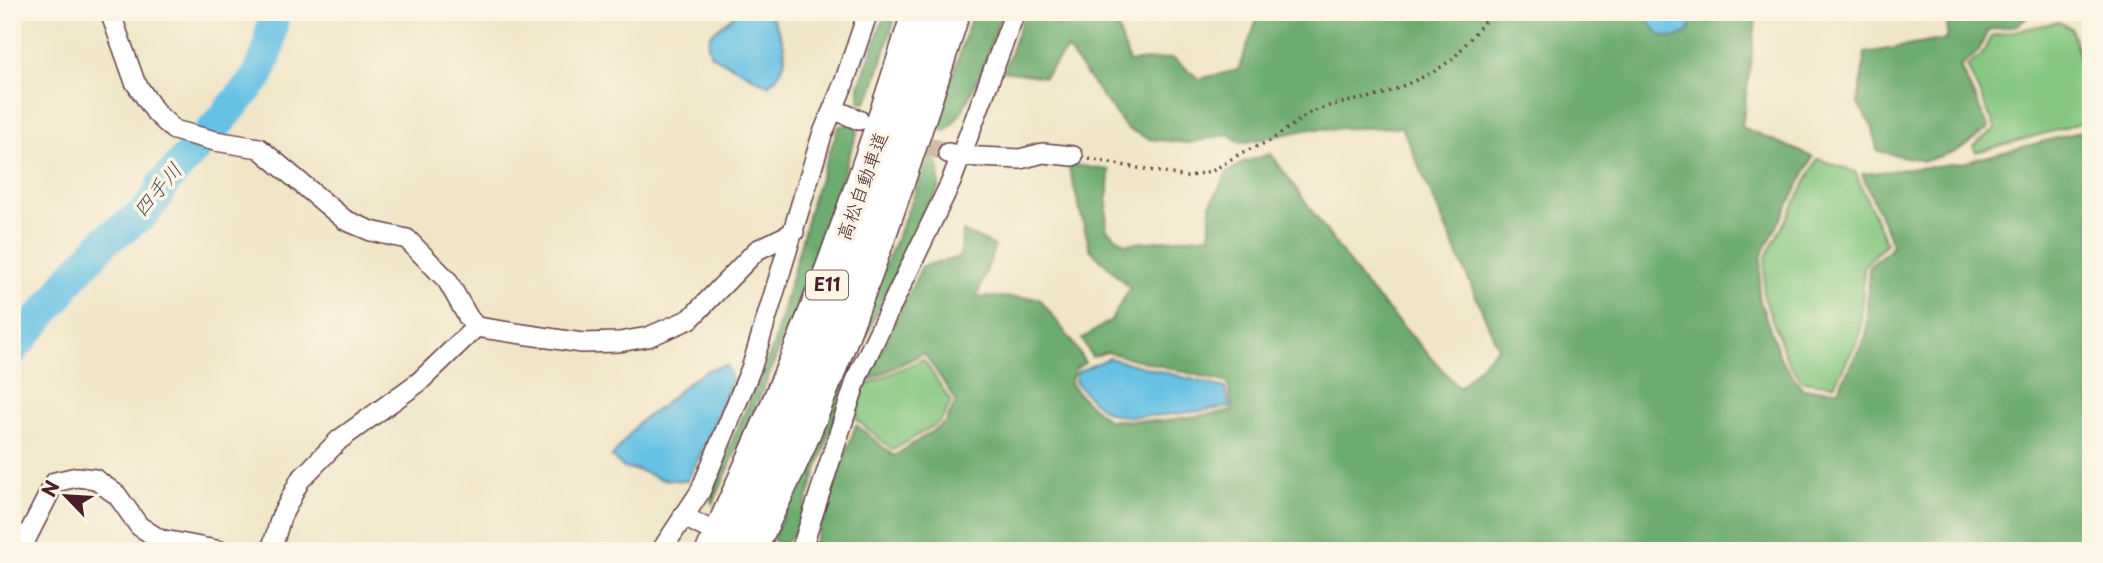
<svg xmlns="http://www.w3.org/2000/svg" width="2103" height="563" font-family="'Playpen Sans','Klee One',sans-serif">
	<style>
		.green { fill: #87c881; stroke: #687456; stroke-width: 2 }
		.forest { fill: #6dac6f; stroke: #5c664d; stroke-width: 2 }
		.water { fill: #66c1e4; stroke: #587088; stroke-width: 2 }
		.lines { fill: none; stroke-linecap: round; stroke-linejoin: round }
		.stream { stroke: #66c1e4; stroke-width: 5 }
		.river { stroke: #66c1e4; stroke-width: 32 }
		.street-tunnel { stroke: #cfbda8; stroke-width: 19; stroke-dasharray: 19 10; stroke-linecap: butt }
		.street-casing { stroke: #633d42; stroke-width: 22 }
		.highway-casing { stroke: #633d42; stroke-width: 38 }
		.path { stroke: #633d42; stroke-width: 3.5; stroke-dasharray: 2 5; stroke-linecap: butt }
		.street { stroke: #fff; stroke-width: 19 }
		.highway { stroke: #fff; stroke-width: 35 }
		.labels { text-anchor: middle; stroke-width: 7; stroke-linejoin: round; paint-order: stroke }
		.shield { fill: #fcf5e5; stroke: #7f5f63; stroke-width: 2 }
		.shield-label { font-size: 18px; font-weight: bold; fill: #4a1f2b }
		.street-label { font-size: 19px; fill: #4a1f2b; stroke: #fcf5e5 }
		.water-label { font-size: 21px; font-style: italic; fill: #525062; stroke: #fcf5e5 }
	</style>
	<rect width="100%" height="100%" fill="#fcf5e5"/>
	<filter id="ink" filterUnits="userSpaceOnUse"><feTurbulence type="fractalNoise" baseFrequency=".0143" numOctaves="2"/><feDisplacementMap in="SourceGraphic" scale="14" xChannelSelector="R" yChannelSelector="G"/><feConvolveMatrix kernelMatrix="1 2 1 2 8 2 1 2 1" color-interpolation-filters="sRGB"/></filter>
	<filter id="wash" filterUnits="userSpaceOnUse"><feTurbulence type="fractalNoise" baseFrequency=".00686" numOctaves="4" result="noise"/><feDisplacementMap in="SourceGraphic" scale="28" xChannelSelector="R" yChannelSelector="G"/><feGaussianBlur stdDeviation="1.57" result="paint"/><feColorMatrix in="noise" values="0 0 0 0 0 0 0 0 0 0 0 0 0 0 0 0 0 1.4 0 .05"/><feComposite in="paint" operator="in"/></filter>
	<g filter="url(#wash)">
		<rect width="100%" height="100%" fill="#f0e5c7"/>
		<path class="green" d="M2058,22L2071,28L2091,97V121L1976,152L1973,146L1996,129L1967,66L1982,55L1991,36Z
			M1818,159L1855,172L1886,243L1864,266L1860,336L1834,385L1802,381L1787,360L1763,294L1766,257Z
			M923,359L951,402L941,421L893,450L856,419L864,386Z"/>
		<path class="forest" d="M886,12H897L872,92L865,103L859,101V86Z
			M973,12H1002C991,42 969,114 945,131L936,128Z
			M1025,12H1113L1129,62L1173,58L1199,79L1238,70L1260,12H1757L1742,127L1813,157L1762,255L1758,296L1782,362L1803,389L1838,390L1866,336L1869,267L1893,245L1862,174L1962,163L2091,129V551H811L856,425L894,456L946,422L956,401L924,353L867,381L922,266L960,257L963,231L995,246L977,297L1039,298L1072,341L1085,363L1075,369L1070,384L1084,400L1108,420L1160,421L1233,411L1228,383L1107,352L1092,357L1082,339L1111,320L1130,288L1090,249L1068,164L1109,170L1106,229L1125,244L1210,236V205L1227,173L1244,162L1271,154L1365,285L1459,388L1498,347L1402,127L1311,129L1241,143L1228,134L1189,143L1149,139L1127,129L1067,49L1044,77L1004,71Z
			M1948,12H2034L2018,25L1988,30L1978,52L1960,67L1989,128L1957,151L1925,161L1877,151L1873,128L1858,104L1865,53L1947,39Z
			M852,125L858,130L801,296L761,394L713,504L710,492L773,347L813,198L839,126Z
			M931,154L939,167V187L882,300L847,382L795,535L781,545L773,540Z"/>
		<path class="water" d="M768,12C779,29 792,53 780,72C778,77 772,81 768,85L711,55L708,46L710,35L737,13Z
			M1645,12H1691L1690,30C1668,46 1654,35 1645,12Z
			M1109,358L1225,388L1230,407C1206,410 1125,423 1108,412C1095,405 1085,393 1075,382L1077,372Z
			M726,365L732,380L704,447L687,481L660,479L641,471L624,468L612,457L639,422L662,406L691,380L707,370Z"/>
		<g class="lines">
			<path class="stream" d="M863,57L879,12"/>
			<path class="river" d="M12,350L61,293L67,282L106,240L142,215L156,199L162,185L222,119L258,76L268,50L274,12"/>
		</g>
	</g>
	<g filter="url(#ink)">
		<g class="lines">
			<path class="street-tunnel" d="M902,136L947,153"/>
			<defs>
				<path id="street" d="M110,12L135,82L156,113L174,130L215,141L259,148L345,220L371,231L407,239L447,280L468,317L476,327L582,343L619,342L648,337L690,319L757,250L794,232
					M833,109L859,120
					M948,153L960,156L1020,159L1043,153L1073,156
					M683,516L704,527
					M12,535L25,541L55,482L77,477L95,479L117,495L139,526L159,539L221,551
					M271,551L281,517L300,480L339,440L419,382L476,327
					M661,551L700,492L752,366L822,135L844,83L868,12
					M801,551L858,375L951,182L1015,12"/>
				<path id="highway" d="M714,551C755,460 796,369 831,275C863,189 892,101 920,12
					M748,551C765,514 784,477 800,439C858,300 907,156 952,12"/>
			</defs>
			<use href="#street" class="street-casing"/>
			<use href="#highway" class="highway-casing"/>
			<path class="path" d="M1089,159L1187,177L1214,170L1241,153L1270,141L1311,112L1332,105L1382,95L1432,73L1454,58L1492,12"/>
			<use href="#street" class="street"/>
			<use href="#highway" class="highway"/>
		</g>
	</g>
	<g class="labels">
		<rect class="shield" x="806" y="270.5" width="42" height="29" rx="5"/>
		<g class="shield-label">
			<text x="827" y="291">E11</text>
		</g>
		<g class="street-label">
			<text transform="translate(862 186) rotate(-70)" y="7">高松自動車道</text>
		</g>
		<g class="water-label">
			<text transform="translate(158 190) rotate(-50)" y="7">四手川</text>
		</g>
	</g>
	<rect width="2103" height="563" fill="none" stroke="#fcf5e5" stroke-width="42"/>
	<g transform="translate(66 496) rotate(295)" stroke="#fcf5e5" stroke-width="5" paint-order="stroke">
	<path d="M0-5L12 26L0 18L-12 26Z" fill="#4a1f2b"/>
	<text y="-10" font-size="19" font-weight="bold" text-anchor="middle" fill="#4a1f2b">N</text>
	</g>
</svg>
